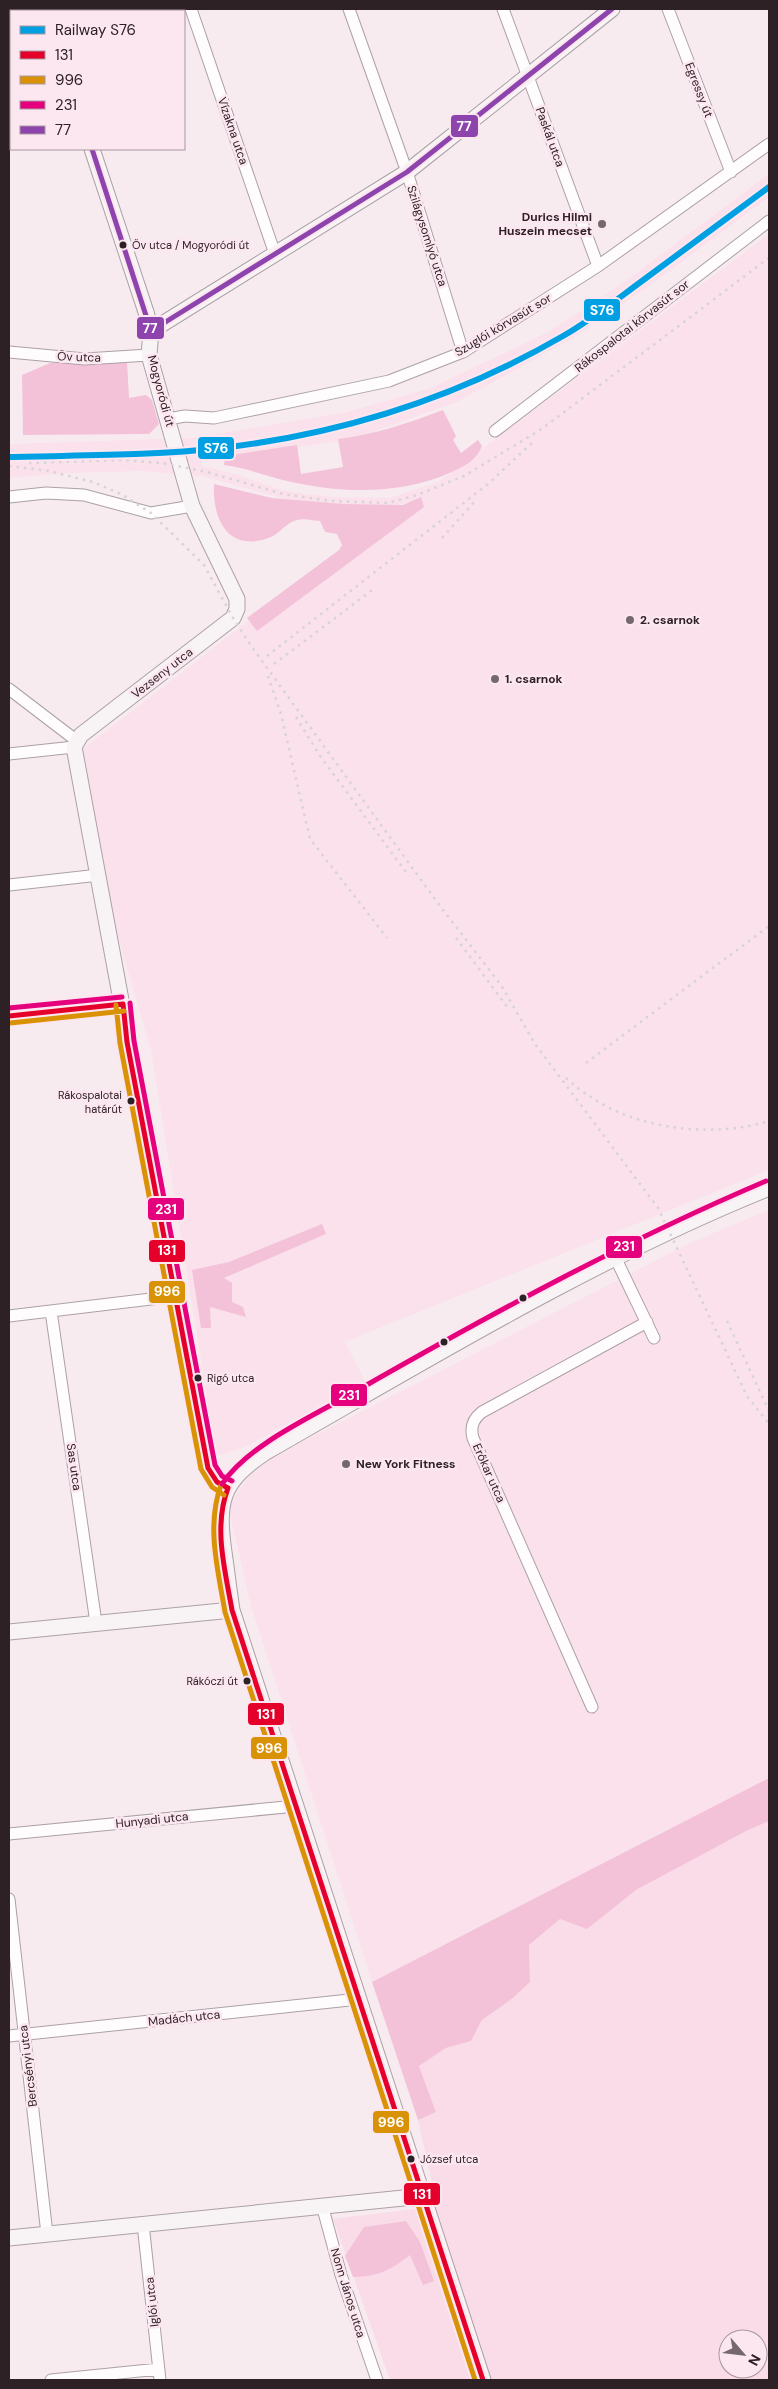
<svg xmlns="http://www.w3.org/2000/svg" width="778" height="2389" font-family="'DM Sans',sans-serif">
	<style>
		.built { fill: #fae1eb }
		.green { fill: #f9dce8; fill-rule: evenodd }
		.forest { fill: #f4c2d8 }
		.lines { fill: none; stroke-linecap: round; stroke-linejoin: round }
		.street-casing { stroke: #aca1a5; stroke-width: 13 }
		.secondary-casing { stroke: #aca1a5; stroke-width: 17 }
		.street { stroke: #fefcfd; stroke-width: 11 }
		.secondary { stroke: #f8f4f5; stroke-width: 15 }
		.rail { stroke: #d8d3d5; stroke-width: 2.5; stroke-dasharray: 2.5 5; stroke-linecap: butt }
		.bus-1-casing { stroke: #fce6ef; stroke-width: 9 }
		.bus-2-casing { stroke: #fce6ef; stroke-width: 9 }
		.bus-3-casing { stroke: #fce6ef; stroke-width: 9 }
		.bus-4-casing { stroke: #fce6ef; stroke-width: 9 }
		.bus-1 { stroke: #e4002b; stroke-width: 5 }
		.bus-2 { stroke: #d99206; stroke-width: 5 }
		.bus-3 { stroke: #e5007d; stroke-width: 5 }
		.bus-4 { stroke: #8e44ad; stroke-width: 5 }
		.rail-1-casing { stroke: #fce6ef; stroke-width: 10 }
		.rail-1 { stroke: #00a0e3; stroke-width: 6 }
		.poi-dot { fill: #74686d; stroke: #fce6ef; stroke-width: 2 }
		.bus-dot { fill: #2d2126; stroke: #fce6ef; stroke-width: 2 }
		.labels { text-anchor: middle; stroke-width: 5; stroke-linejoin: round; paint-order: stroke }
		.bus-label { font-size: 11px; fill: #2d2126; stroke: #fce6ef; text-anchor: start }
		.street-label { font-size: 12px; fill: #2d2126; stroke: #fce6ef }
		.poi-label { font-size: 12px; font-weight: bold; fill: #2d2126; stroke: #fce6ef; text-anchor: start }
		.line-badge { stroke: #fce6ef; stroke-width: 2 }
		.badge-label { font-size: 14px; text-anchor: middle; font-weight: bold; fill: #fff }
	</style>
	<rect width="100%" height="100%" fill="#f7ebf0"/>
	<path class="built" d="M769,174V197L646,288L573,338L457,402L353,439L202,461V466L235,474L285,491L332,497L389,498L438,482L769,234V1170L345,1342L365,1381L247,1446L221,1455L216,1453L151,1050L116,930L83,749L239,628L411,502L386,507L329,506L281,498L202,476L143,471L68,473L9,478V444L193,438L347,412L431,388L546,333L578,313L627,280Z
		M769,1210V1778L372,1982L251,1606L229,1510L235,1496L250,1475L273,1457L692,1242Z"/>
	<path class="green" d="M769,1821V2380H390L333,2219L437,2206L418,2120L436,2111L419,2066L446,2048L471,2041L482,2020L513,1998L530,1982L529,1945L560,1919L587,1928L636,1890L748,1830ZM728,2339H758V2369H728Z"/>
	<path class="forest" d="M127,361L129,398L146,395L152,400L159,424L149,434L23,435L22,375L50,363Z
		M443,410L456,436L453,440L461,453L478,440L482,446C475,463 462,467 445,475C395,495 339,493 287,481C266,476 246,468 224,465L225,456L297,445L301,474L343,467L338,439C373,435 409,423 443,410Z
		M214,484L272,498L343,504L403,505L421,497L424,507L257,631L247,618L339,550L342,545L337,534L325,532L320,521C314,521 303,518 297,520C287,522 280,533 271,537C229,554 212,520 214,484Z
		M322,1224L326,1234L224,1278L232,1283V1302L243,1307L246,1317L210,1307L211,1328H201L192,1270L229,1262Z
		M769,1778V1821L748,1830L636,1890L587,1929L560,1919L529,1945L530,1982L513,1998L482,2020L471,2041L446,2048L419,2066L436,2112L418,2120L372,1982Z
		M406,2221L420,2242L434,2281L423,2285L410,2255C391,2270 377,2277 353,2277L345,2256L364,2227Z"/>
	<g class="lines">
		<defs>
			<path id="street" d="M191,9L275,254
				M349,9L407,172L463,352
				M503,9L598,266
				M668,9L731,172
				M9,352L85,359L149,355
				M168,419L185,416L214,418L389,381L463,352L598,266L769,144
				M495,431L769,221
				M9,497L46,493L84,495L151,513L192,506
				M9,689L77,741
				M9,754L74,747
				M9,885L99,875
				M615,1257L654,1338
				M51,1311L96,1623
				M9,1316L176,1296
				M592,1707L473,1438C470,1427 473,1419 482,1412L647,1322
				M9,1834L296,1806
				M9,1899L47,2234
				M9,2036L359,1999
				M322,2205L341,2275L377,2380
				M143,2224L160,2380
				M51,2380L159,2369"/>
			<path id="secondary" d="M46,9L47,11
				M92,149L146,312L151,331L149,355L192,506L237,599V609L233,618L81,735L74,747L208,1468L217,1482L228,1488
				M151,331L407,172L612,9
				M9,1016L123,1004
				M9,1632L232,1610
				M9,2238L423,2196
				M483,2380L232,1610C229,1591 227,1572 224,1552C217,1501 221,1482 266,1452C431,1358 593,1259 769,1188"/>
		</defs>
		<use href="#street" class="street-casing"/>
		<use href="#secondary" class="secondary-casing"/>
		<use href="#street" class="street"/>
		<use href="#secondary" class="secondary"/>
		<path class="rail" d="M29,463L122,460L162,463L207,472L283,494L331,501L388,503L417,495L464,476L540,430L769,258
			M9,466L49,471L93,482L121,494L151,513L204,565L233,618L254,650L440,906L501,985L535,1044L658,1208L747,1396L769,1424
			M442,538L477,499
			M267,656L488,484L533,442
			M274,664L375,588
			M268,676L281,714L310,839L387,938
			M296,717L320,756L409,876
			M456,938L508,1008
			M586,1063L769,926
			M566,1078C574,1085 582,1092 591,1097C638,1130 715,1138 769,1121
			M727,1321L769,1411"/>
		<defs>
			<path id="bus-1" d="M123,1004L127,1042L208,1468L217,1482L228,1488
				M9,1016L123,1004
				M228,1488C213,1527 225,1570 232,1610L483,2380"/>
			<path id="bus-2" d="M116,1005L120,1043L201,1469L212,1487L224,1495
				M10,1023L124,1011
				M221,1485C206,1526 218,1570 225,1612L475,2380"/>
			<path id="bus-3" d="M130,1003L134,1041L215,1465L222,1476L232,1481
				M9,1008L122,997
				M222,1484C250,1443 316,1415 358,1390C491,1314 625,1241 766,1181"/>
			<path id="bus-4" d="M92,149L151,331L407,172L612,9"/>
		</defs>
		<use href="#bus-1" class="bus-1-casing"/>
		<use href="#bus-2" class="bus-2-casing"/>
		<use href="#bus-3" class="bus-3-casing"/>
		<use href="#bus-4" class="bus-4-casing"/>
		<use href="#bus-1" class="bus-1"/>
		<use href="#bus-2" class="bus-2"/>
		<use href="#bus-3" class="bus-3"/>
		<use href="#bus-4" class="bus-4"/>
		<defs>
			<path id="rail-1" d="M9,457C80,455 151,456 221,448C342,434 458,397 563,336C591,320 616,300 642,281C684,250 727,218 769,187"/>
		</defs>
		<use href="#rail-1" class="rail-1-casing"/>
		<use href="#rail-1" class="rail-1"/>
	</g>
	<g class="poi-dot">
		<circle cx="602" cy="224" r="5"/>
		<circle cx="630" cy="620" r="5"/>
		<circle cx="495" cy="679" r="5"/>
		<circle cx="346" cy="1464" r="5"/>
	</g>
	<g class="bus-dot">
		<circle cx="123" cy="245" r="4.5"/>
		<circle cx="131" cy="1101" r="4.5"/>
		<circle cx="523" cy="1298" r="4.5"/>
		<circle cx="444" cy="1342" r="4.5"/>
		<circle cx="198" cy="1378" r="4.5"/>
		<circle cx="247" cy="1681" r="4.5"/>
		<circle cx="411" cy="2159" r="4.5"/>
	</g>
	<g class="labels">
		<g class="bus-label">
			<text x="132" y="249">Öv utca / Mogyoródi út</text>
			<text x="122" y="1099" text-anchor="end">Rákospalotai<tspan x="122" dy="14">határút</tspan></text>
			<text x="207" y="1382">Rigó utca</text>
			<text x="238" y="1685" text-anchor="end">Rákóczi út</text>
			<text x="420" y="2163">József utca</text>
		</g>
		<g class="street-label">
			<text transform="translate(699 90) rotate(69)" y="4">Egressy út</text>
			<text transform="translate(233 131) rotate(71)" y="4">Vízakna utca</text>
			<text transform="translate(550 137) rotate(70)" y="4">Paskál utca</text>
			<text transform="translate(427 236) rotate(72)" y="4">Szilágysomlyó utca</text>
			<text transform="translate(503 325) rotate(-31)" y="4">Szuglói körvasút sor</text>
			<text transform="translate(632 326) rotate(-38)" y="4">Rákospalotai körvasút sor</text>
			<text transform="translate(79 357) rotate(2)" y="4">Öv utca</text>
			<text transform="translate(161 391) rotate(75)" y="4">Mogyoródi út</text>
			<text transform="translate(162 673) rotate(-38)" y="4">Vezseny utca</text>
			<text transform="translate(74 1467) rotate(82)" y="4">Sas utca</text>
			<text transform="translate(489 1473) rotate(66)" y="4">Erőkar utca</text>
			<text transform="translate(152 1820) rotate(-6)" y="4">Hunyadi utca</text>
			<text transform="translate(184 2018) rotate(-6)" y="4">Madách utca</text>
			<text transform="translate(28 2066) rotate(-97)" y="4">Bercsényi utca</text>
			<text transform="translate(348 2293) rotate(73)" y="4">Nonn János utca</text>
			<text transform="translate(152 2302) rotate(-96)" y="4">Iglói utca</text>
		</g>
		<g class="poi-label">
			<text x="592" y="221" text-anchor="end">Durics Hilmi<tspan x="592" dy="14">Huszein mecset</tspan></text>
			<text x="640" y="624">2. csarnok</text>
			<text x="505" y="683">1. csarnok</text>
			<text x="356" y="1468">New York Fitness</text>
		</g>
	</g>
	<g class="line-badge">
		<rect x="450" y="114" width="29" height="24" rx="5" fill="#8e44ad"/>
		<rect x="583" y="298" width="38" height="24" rx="5" fill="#00a0e3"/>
		<rect x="136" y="316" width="29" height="24" rx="5" fill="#8e44ad"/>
		<rect x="197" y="436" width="38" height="24" rx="5" fill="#00a0e3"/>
		<rect x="147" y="1197" width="38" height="24" rx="5" fill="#e5007d"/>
		<rect x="605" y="1235" width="38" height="24" rx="5" fill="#e5007d"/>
		<rect x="148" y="1239" width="38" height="24" rx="5" fill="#e4002b"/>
		<rect x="148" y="1280" width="38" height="24" rx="5" fill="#d99206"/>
		<rect x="330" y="1383" width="38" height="24" rx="5" fill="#e5007d"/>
		<rect x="247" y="1702" width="38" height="24" rx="5" fill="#e4002b"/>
		<rect x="250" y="1736" width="38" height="24" rx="5" fill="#d99206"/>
		<rect x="372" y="2110" width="38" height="24" rx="5" fill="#d99206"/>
		<rect x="403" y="2182" width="38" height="24" rx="5" fill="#e4002b"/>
	</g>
	<g class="badge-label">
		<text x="464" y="131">77</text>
		<text x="602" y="315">S76</text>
		<text x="150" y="333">77</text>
		<text x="216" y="453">S76</text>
		<text x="166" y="1214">231</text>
		<text x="624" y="1251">231</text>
		<text x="167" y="1255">131</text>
		<text x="167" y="1296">996</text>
		<text x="349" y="1400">231</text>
		<text x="266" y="1719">131</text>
		<text x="269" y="1753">996</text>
		<text x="391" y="2127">996</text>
		<text x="422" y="2199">131</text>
	</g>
	<rect width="778" height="2389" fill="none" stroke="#2d2126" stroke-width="20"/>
	<rect x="10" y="10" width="175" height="140" fill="#fce6ef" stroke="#a9979f"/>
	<rect x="20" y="26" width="25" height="8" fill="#00a0e3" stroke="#a9979f"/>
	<text x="55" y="35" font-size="15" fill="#2d2126">Railway S76</text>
	<rect x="20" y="51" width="25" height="8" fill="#e4002b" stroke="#a9979f"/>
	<text x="55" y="60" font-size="15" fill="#2d2126">131</text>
	<rect x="20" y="76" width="25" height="8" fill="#d99206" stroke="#a9979f"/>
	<text x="55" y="85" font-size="15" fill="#2d2126">996</text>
	<rect x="20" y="101" width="25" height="8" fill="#e5007d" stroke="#a9979f"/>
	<text x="55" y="110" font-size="15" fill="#2d2126">231</text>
	<rect x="20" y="126" width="25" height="8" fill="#8e44ad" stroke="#a9979f"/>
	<text x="55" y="135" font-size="15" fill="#2d2126">77</text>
	<g transform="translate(743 2354) rotate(118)"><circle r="24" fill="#fce6ef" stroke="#a9979f"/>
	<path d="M0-4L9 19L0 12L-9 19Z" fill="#74686d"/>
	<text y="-8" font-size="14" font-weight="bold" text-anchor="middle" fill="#2d2126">N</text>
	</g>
</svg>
